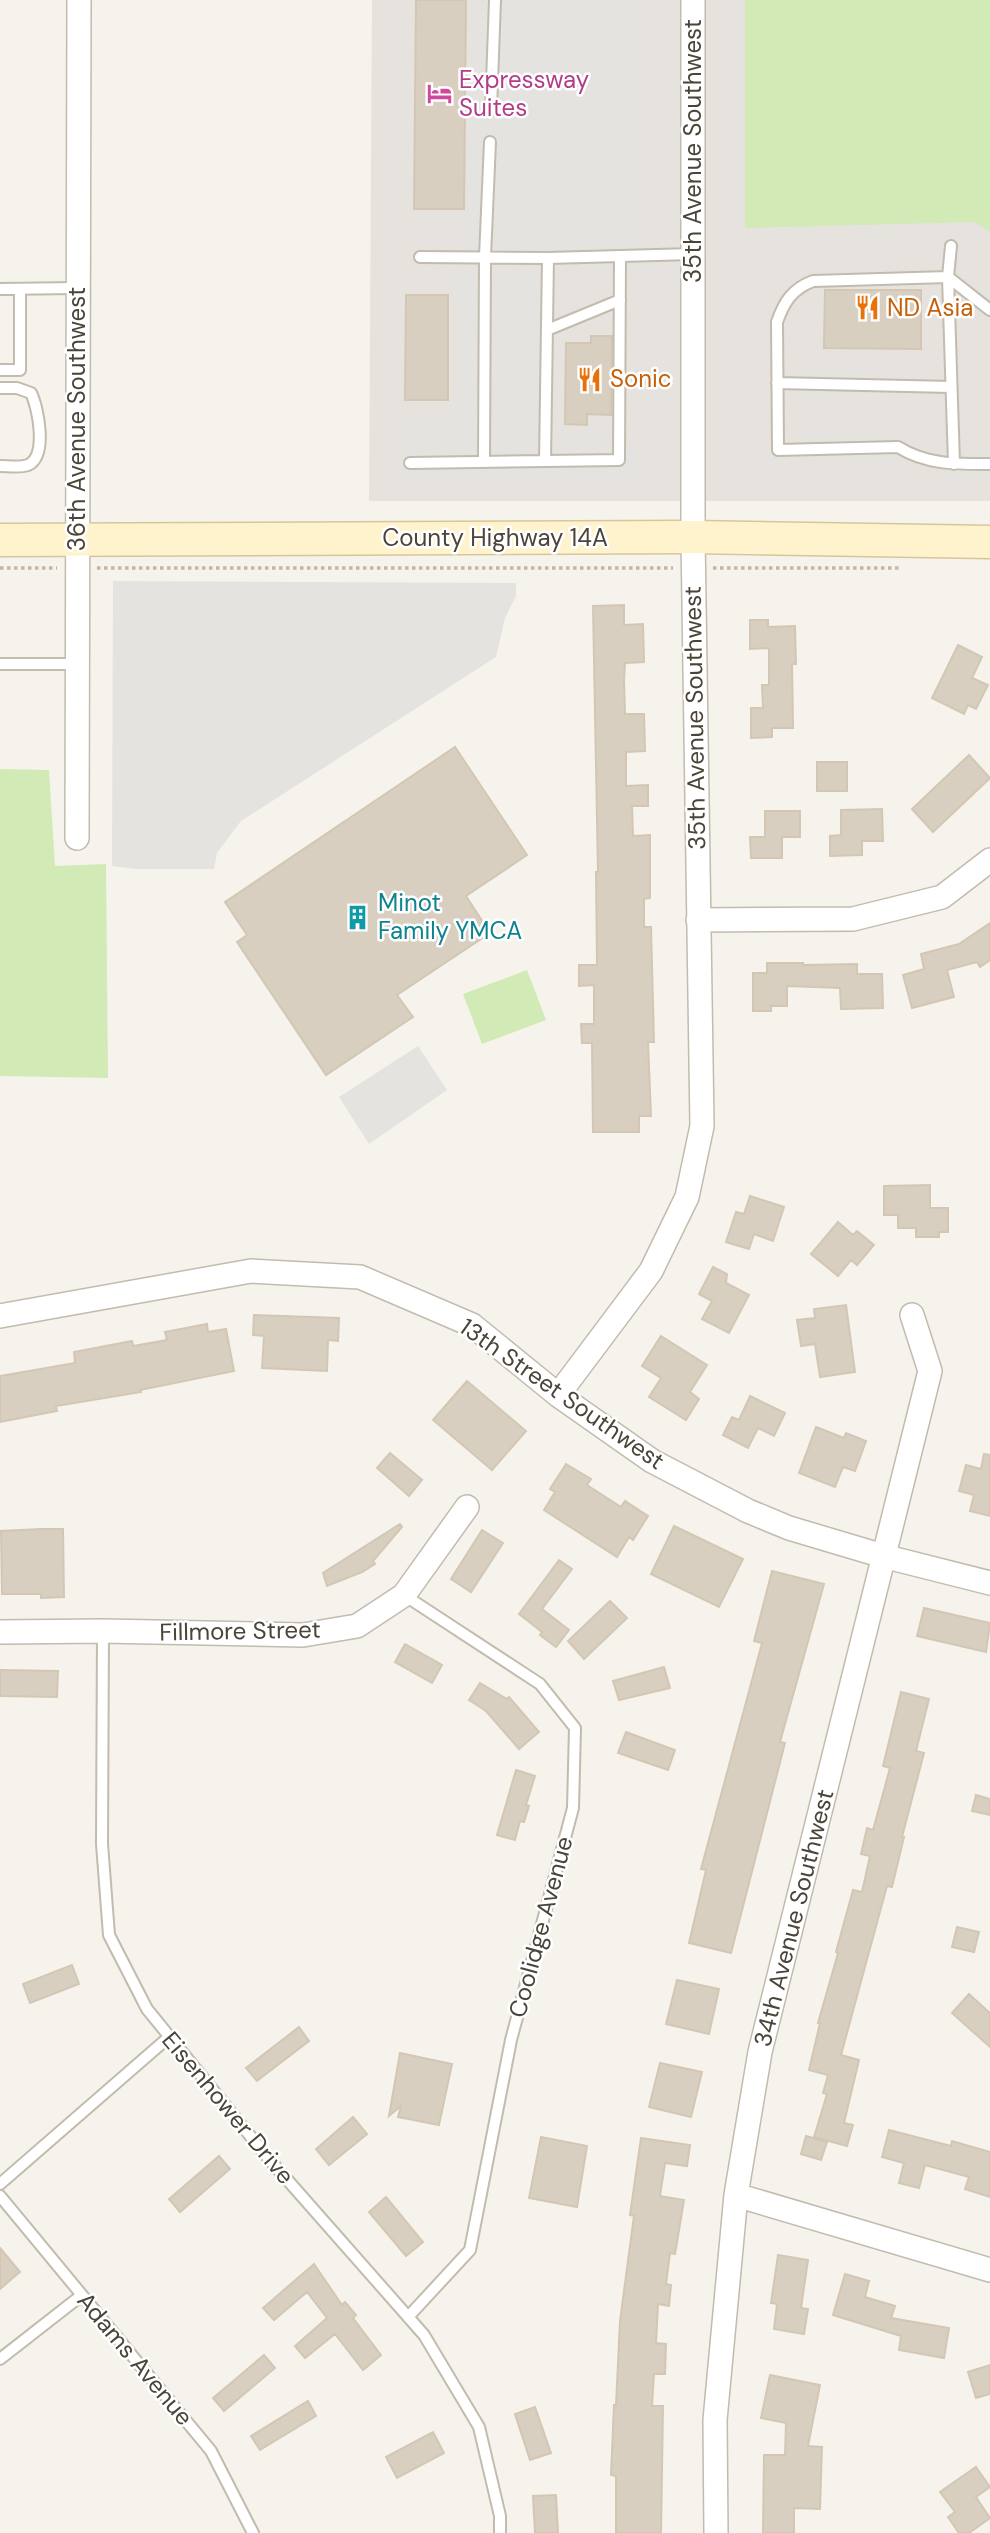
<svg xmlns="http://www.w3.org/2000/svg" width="990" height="2533" font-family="'DM Sans',sans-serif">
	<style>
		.industrial { fill: #e6e2dd }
		.green { fill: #d2eab5 }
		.parking { fill: #e5e3e0 }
		.building { fill: #d8cfc1; stroke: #d3c7b4; stroke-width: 2 }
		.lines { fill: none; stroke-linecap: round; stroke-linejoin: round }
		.lane-casing { stroke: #c2bbae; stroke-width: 14 }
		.street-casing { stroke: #c2bbae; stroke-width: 26 }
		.secondary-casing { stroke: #d6c79b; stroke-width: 35 }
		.path { stroke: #c4b79f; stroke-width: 3.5; stroke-dasharray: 3.5 3.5; stroke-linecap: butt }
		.lane { stroke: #fff; stroke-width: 10 }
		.street { stroke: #fff; stroke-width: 23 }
		.secondary { stroke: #fff3cd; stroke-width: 32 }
		.labels { text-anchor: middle; stroke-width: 5; stroke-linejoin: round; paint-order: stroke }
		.hotel-label { font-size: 24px; fill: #b23c85; stroke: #fff; text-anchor: start }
		.street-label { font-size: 24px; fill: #4b4439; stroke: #fff }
		.food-label { font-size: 24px; fill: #c56008; stroke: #fff; text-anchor: start }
		.culture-label { font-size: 24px; fill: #0d838f; stroke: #fff; text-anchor: start }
	</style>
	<rect width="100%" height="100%" fill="#f6f3ec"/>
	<path class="industrial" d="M372,0H990V501H369Z"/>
	<path class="green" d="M745,0H990V232L975,222L745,228Z
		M0,769L49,770L55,866L106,864L108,1078L0,1076Z
		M527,970L546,1020L482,1044L463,994Z"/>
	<path class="parking" d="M468,0H636V267L466,268Z
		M457,273H539L538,441L456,439Z
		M403,427H449L451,441L634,444L633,481L407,479Z
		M113,581L516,583V596L505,618L496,657L241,821L217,853L214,869H136L112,866Z
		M418,1046L447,1090L369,1144L339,1097Z"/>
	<path class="building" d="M416,0H466L464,209H414Z
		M825,290H921V349L824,348Z
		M406,295H448V400H405Z
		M591,336H612L611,415L587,414V425L565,424L566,343H591Z
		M624,605V625L643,624L644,662L625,663L624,681L625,714H644L645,751L626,752V786L648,785V806H632L633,836L650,835V898L644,899V927H651L654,1042H648L651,1116H639V1132H593L592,1043H582L581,1024H594V985L579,986V965H597L596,872H598L593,606Z
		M750,620H768V627L795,626L796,664H792L793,728H772V737L751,738V708H763L762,685H769V648L750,649Z
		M958,645L982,657L972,678L988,685L976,709L968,705L964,714L932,698Z
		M455,747L527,855L466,896L490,933L397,995L413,1017L326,1075L237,942L247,935L225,902Z
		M969,755L990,778L933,832L912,809Z
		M817,762H847V791H817Z
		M882,809L883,841H862V855L830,856V836L841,835V810Z
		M765,811H800V837H782V858H751L750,837H765Z
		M990,923V960L980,967L977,962L947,970L954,997L912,1008L903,975L924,969L921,954L959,944Z
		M767,963H803V965L857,964V974H882L883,1008L841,1009L840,988L787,986V1006H771V1011H753V973H767Z
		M930,1185V1208H948V1232H939V1237H916V1228H898V1215H884V1186Z
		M750,1196L784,1207L773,1241L754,1234L749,1249L726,1242L736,1212L744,1214Z
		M838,1222L853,1235L857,1231L874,1245L857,1265L851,1260L838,1276L811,1254Z
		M713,1267L727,1274L726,1283L749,1295L729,1333L702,1319L712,1301L699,1294Z
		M846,1305L855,1372L820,1377L815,1344L801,1346L797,1320L815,1318L814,1309Z
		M254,1315L339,1318L338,1341L328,1340L327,1371L262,1368L264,1336L253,1335Z
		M207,1324L208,1332L226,1329L234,1371L140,1390L141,1392L56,1406L57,1411L0,1422V1376L75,1363L74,1352L132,1341L133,1346L167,1340L165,1332Z
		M661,1336L707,1365L690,1392L699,1399L686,1420L649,1397L661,1378L642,1366Z
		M467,1381L526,1431L492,1470L433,1420Z
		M750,1396L785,1413L774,1436L758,1428L748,1448L723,1435L732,1417L739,1420Z
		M816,1427L844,1438L846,1433L866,1441L855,1471L843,1467L835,1487L799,1473Z
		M390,1453L422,1480L409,1496L377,1468Z
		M984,1454L990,1455V1516L970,1511L974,1495L959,1491L966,1465L981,1469Z
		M566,1464L591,1479L587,1485L621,1507L625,1501L648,1516L633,1540L629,1537L617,1557L544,1510L555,1492L550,1489Z
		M400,1524L402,1527L373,1561L375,1564L362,1572L327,1586L323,1573Z
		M674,1526L743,1559L719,1607L651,1574Z
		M40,1529H63L64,1597L41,1598V1594H2L1,1531Z
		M482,1530L503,1543L471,1592L451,1579Z
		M559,1560L572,1569L542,1609L569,1630L556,1647L540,1635L542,1632L519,1614Z
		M772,1571L824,1584L780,1742L785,1743L731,1953L689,1943L706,1870L701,1869L762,1643L754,1641Z
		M610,1601L627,1618L584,1659L568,1641Z
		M924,1608L990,1623L986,1652L917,1636Z
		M405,1644L442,1665L432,1683L395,1662Z
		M664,1667L670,1688L619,1700L613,1681Z
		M0,1670L58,1671L57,1697L0,1696Z
		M480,1683L507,1699L509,1697L539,1732L519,1749L486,1711L469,1700Z
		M901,1692L929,1699L916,1751L924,1753L902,1837H904L892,1887L887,1886L841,2055L859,2060L844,2123L853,2125L847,2146L814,2137L827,2094L823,2093L828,2075L809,2070L820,2023H818L838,1953L836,1952L853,1890L862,1892L870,1856L861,1854L867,1828L873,1830L890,1768L883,1766Z
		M626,1732L675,1750L668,1770L618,1753Z
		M516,1770L535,1776L526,1805L529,1806L524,1822L520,1821L515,1840L497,1835Z
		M976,1795L990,1799V1815L972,1811Z
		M957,1927L979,1932L974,1952L952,1947Z
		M72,1965L79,1984L30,2003L23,1984Z
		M677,1980L719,1989L709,2034L666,2024Z
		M969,1994L990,2013V2047L952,2013Z
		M299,2027L309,2041L257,2081L246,2068Z
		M400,2053L452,2064L439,2125L398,2117L401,2106L389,2116Z
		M660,2063L702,2072L691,2117L649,2107Z
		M353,2117L367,2134L329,2165L316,2149Z
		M889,2130L951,2146L952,2141L990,2152V2197L965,2189L969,2177L925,2165L919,2188L899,2183L904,2163L882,2157Z
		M806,2136L827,2142L821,2160L801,2154Z
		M541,2137L587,2146L577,2207L529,2198Z
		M641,2138L690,2145L687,2166L665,2163L660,2196L684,2200L675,2254L670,2253L666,2284L671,2285L669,2306L658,2304L656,2343L666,2344L665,2374H654L652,2406H663L661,2533H616V2476L611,2475L614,2405H616L620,2321L634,2216L630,2215Z
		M219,2156L230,2169L180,2212L169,2199Z
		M386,2197L423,2242L406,2256L369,2212Z
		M0,2248L20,2272L0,2289Z
		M778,2255L808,2260L801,2308L808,2309L804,2334L774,2329L777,2304L771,2303Z
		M314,2264L342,2305L345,2302L356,2315L353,2318L381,2355L363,2370L335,2334L305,2358L295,2346L327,2318L307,2292L274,2320L263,2308Z
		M845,2274L869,2281L865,2297L895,2306L891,2318L949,2328L944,2358L899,2350L901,2336L833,2315Z
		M264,2355L275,2368L224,2411L213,2398Z
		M990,2365V2394L976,2398L968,2372Z
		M770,2375L820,2385L808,2446L822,2447L820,2509L794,2508V2533H763L764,2455H785L786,2423L761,2418Z
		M308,2401L316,2416L260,2450L251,2436Z
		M535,2407L551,2453L530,2460L515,2414Z
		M433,2432L444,2453L397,2478L386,2457Z
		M976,2467L990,2487L976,2497L990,2518L969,2533H959L948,2517L955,2512L940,2492Z
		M556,2495L558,2533H535L533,2496Z"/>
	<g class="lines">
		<defs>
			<path id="lane" d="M491,110L495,0
				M951,246L948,277L954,464
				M620,256L619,460L545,461L548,258L693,254
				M420,257L548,258
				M0,289L77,288
				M990,310L948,277L813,281C792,289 784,302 777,322L778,450L898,447C927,465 957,464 990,464
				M547,330L620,300
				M0,370H20V289
				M777,383L951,387
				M0,388H17L31,393C38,407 48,456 28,465C20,468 8,466 0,466
				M484,461L485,257L490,142
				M410,463L545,461
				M0,664H78
				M404,1595L540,1684L575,1728L573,1808L511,2040L470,2250L408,2317
				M103,1631L102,1844L109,1935L147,2009L269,2159L424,2335L479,2427L500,2516V2533
				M0,2184L169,2037
				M0,2196L211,2451L253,2533
				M0,2359L82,2295"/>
			<path id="street" d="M77,838L79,0
				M698,920L853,919L942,897L990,860
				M0,1316L251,1271L360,1277L472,1325L558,1395L652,1461L748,1511L789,1528L883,1556L990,1583
				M558,1395L651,1271L687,1197L702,1126L693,537V0
				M0,1632L103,1631L303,1635L357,1626L404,1595L467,1507
				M736,2195L990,2270
				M716,2533L715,2420L736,2195L760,2052L930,1371L912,1315"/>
			<path id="secondary" d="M0,540L693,537L990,542"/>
		</defs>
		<use href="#lane" class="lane-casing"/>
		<use href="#street" class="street-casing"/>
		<use href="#secondary" class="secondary-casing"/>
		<path class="path" d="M0,568H57
			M97,568H673
			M713,568H901"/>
		<use href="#lane" class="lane"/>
		<use href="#street" class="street"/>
		<use href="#secondary" class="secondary"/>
	</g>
	<defs>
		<symbol id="hotel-bare" viewBox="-9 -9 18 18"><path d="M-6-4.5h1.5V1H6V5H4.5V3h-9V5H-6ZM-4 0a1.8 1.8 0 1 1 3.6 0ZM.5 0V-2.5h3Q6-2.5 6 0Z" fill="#d1479c" stroke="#fff" stroke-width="2.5" paint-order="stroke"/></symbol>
		<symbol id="restaurant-bare" viewBox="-9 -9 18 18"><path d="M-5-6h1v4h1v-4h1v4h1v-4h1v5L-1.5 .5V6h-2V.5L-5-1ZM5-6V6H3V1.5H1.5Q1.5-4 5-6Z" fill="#e8710a" stroke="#fff" stroke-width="2.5" paint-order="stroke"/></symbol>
		<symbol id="building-bare" viewBox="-9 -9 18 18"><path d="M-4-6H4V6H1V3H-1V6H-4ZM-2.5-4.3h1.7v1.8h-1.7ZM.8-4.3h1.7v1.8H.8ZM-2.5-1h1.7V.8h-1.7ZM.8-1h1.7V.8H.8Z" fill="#0f9aa8" stroke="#fff" stroke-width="2.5" paint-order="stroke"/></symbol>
	</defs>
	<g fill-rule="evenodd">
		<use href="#hotel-bare" x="422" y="76" width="35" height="35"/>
		<use href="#restaurant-bare" x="850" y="290" width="35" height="35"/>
		<use href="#restaurant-bare" x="572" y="362" width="35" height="35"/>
		<use href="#building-bare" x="340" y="900" width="35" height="35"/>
	</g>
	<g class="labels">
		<g class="hotel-label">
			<text x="459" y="88">Expressway<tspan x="459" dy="28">Suites</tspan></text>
		</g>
		<g class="street-label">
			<text transform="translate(693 151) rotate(-90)" y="8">35th Avenue Southwest</text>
			<text transform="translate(77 419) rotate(-90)" y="8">36th Avenue Southwest</text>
			<text x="495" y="546">County Highway 14A</text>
			<text transform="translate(695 718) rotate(-91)" y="8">35th Avenue Southwest</text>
			<text transform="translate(562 1394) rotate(35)" y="8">13th Street Southwest</text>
			<text transform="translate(240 1631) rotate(-1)" y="8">Fillmore Street</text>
			<text transform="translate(794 1918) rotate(-76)" y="8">34th Avenue Southwest</text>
			<text transform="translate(541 1927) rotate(-75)" y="8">Coolidge Avenue</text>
			<text transform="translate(228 2108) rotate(50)" y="8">Eisenhower Drive</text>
			<text transform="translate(135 2359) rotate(50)" y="8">Adams Avenue</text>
		</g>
		<g class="food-label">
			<text x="887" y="316">ND Asia</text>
			<text x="610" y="387">Sonic</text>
		</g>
		<g class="culture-label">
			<text x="378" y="911">Minot<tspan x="378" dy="28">Family YMCA</tspan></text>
		</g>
	</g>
</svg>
